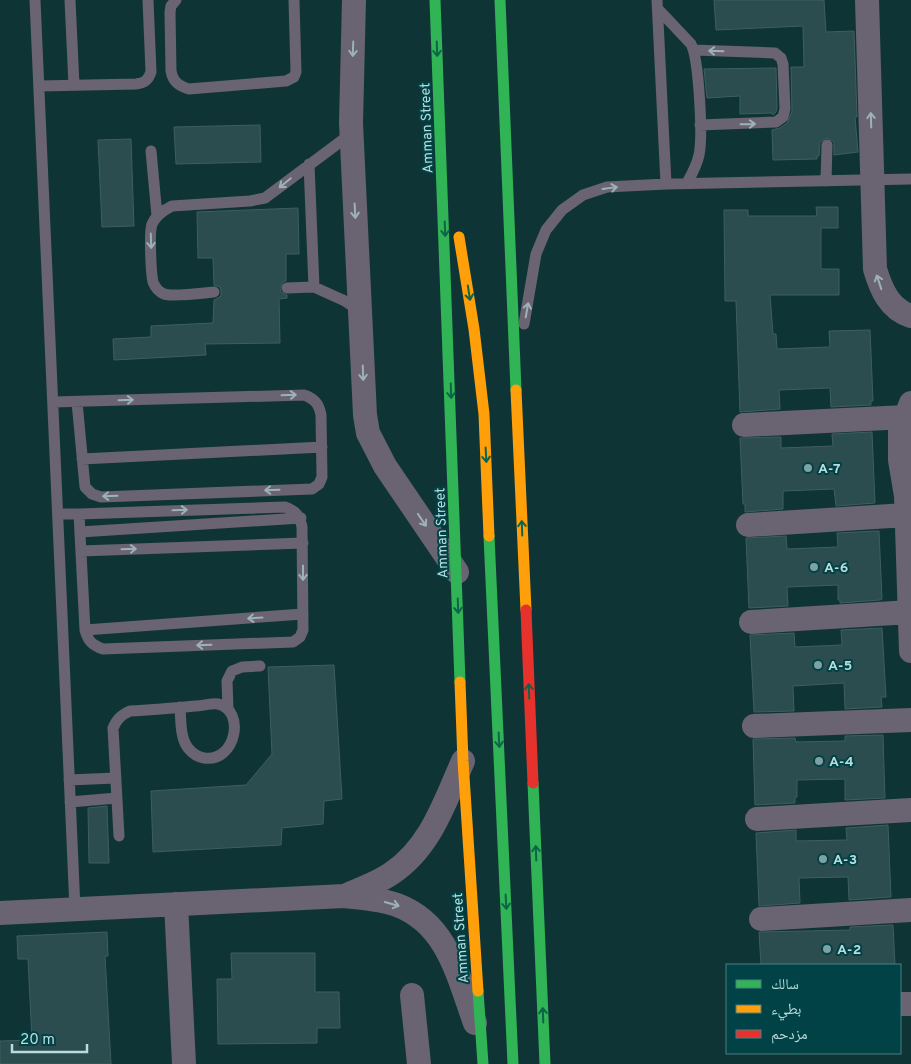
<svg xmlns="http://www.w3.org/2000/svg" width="911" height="1064" font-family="Overpass,'Noto Naskh Arabic',sans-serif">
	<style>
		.building { fill: #2b4d4f; stroke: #3f5e5f }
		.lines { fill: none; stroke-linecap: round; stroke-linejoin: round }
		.lane { stroke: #696372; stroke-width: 11 }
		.street { stroke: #696372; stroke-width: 24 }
		.fast { stroke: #30b455; stroke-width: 11 }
		.slow { stroke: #ff9f0a; stroke-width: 11 }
		.jam { stroke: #e5322d; stroke-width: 11 }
		.oneway { stroke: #9db2b8 }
		.oneway2 { stroke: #0e644a }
		.poi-dot { fill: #7ea1a3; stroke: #004245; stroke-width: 2 }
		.labels { text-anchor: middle; stroke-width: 4; stroke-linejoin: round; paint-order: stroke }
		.street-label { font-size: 14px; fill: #b9dcde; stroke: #004245 }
		.poi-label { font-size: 14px; font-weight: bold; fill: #b9dcde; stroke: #004245; text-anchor: start }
	</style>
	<rect width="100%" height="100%" fill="#0f3436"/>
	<path class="building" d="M714,0H824L826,32L854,31L857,117H855L858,152L834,155V142L827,138L820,142L819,156H817V159L773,160L772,130L780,128L787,123L792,111L791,67H804L803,26L716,30Z
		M776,68L777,108L776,112L773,115L772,113L740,114V96L707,98L704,69Z
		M260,125L261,162L176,164L174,127Z
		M131,139L134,226L102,227L98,140Z
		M816,207H838V228H821V269H839V295H770L773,334H776L777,349L830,347L829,331L870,330L873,401H871V405L831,407L830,388L779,390L780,409L740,412L736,301H725L724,210H748V216H817Z
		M298,208L299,254H286V281L283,282L280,288L281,292L287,295V298L279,299L280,343L205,344L206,355L114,360L113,339L151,337V326L213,323L214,300L221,296V291L220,287L214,285L213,258H198L197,212Z
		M872,432L875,503L836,506L834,489L783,491V509L745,512V504H743L740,438L781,437V448L833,446L832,434Z
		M876,531H879L882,599L880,600L840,603V600H838V585L787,587L788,606L749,608L746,538L786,536L787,549L838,547L837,533Z
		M882,628L886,697H881L882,707L845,709L844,683L793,686L794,711L754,712L750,635L794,633L795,647L842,645L841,630Z
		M334,665L342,799L324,801L323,824L282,828L281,845L153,852L151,791L246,785L272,754L268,667Z
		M883,735L885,798L845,800V779L797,780V797H795V803L755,805L753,739L795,738L796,742L845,741V736Z
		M107,806L109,863H89L88,808Z
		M888,825L891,897L849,900L848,877L799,878L800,903L759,906L756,833L796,830V841L847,840L846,828Z
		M893,925L895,965H761L759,932L850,930V927Z
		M107,932L108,956H105L111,1064H0V1041L32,1040L28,959H18L17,936Z
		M231,953H315V992H339L340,1028H317V1043L218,1044L217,979H232Z"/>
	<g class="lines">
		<path class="lane" d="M35,0L75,909
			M70,0L74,85
			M176,0L171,6L170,12L171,71C173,82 179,86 189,89L286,81L294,77L296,72L294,0
			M657,0L666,184
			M658,9L691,44C699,59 703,137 699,155C697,165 692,174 687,183
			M694,50L775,53L781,58L783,64L785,109L783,117L776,122L700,125
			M39,86L136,84C145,83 148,80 151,72L148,0
			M151,151L157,216
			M309,164L314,287
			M826,181L827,145
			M287,288L314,287L345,301L359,310
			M214,292C203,293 172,297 164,294C159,292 155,287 153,282C151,274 149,232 152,224C156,215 164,210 172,206L250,201L265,198L352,133
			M524,324L536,254L546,230L562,210L583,195L607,187L666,184L911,179
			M53,402L304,395C315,399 319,404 321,415L322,477L319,484L312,489L101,497L92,494L85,487L77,402
			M82,459L322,447
			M58,514H79L285,507C296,511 300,516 302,527L303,630L300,637L293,642L103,649C92,645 88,641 85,630L79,514
			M80,532L301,518
			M81,551L303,543
			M85,630L303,614
			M228,709L227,681L232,671L242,667L260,666
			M69,780L116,778
			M70,802L117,798
			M119,836L113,728C117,719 121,715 130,711C152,710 174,708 195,706C202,706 212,703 218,704C246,710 236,763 204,758C198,757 192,753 188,748C180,738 181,720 180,707"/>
		<path class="street" d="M354,0L351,123L365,415L368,433L385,466L457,572
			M867,0L875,269C881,289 889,309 911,316
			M911,403L900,431V460L906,496L911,651
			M744,425L906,417
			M748,525L906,515
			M751,622L910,612
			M754,726L911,720
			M757,819L911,810
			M344,896C360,889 378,883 392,873C431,847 445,801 463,761
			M176,904L184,1064
			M0,913L344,896C361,898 381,899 397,905C448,924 458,977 475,1023
			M761,919L911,910
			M412,995L419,1064
			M900,1004H911"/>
		<path class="fast" d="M435,0L460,682
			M500,0L516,390
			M489,536L513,1064
			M533,783L545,1064
			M478,991L483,1064"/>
		<path class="slow" d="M459,237L474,329L484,414L489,536
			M516,390L526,610
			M460,682L463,761L478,991"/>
		<path class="jam" d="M526,610L533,783"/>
	</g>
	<defs><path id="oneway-shaft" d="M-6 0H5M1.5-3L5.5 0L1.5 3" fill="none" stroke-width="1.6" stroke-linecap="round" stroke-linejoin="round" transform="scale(1.25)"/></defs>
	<g class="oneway">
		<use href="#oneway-shaft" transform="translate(353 49) rotate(92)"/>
		<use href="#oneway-shaft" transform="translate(716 51) rotate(-178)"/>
		<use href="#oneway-shaft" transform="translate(871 120) rotate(-92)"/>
		<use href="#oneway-shaft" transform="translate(748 124) rotate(-1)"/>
		<use href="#oneway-shaft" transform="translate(285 183) rotate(141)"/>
		<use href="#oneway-shaft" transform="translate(610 188) rotate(-8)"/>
		<use href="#oneway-shaft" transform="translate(355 211) rotate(87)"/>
		<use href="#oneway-shaft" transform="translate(151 241) rotate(88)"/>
		<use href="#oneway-shaft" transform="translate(879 282) rotate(-108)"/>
		<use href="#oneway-shaft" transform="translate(527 310) rotate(-80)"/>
		<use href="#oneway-shaft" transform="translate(363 373) rotate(88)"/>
		<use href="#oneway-shaft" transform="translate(289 395) rotate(-2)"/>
		<use href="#oneway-shaft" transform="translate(126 400) rotate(-2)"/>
		<use href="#oneway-shaft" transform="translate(272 490) rotate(178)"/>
		<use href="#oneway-shaft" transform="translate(110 496) rotate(178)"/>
		<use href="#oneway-shaft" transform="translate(180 510) rotate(-2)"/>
		<use href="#oneway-shaft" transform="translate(422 520) rotate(56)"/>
		<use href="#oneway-shaft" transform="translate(129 549) rotate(-2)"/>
		<use href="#oneway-shaft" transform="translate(303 573) rotate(90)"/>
		<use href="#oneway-shaft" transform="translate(255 618) rotate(176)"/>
		<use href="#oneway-shaft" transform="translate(204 645) rotate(178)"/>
		<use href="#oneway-shaft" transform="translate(392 904) rotate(16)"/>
	</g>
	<g class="oneway2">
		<use href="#oneway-shaft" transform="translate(437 49) rotate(88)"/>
		<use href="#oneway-shaft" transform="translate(445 229) rotate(88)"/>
		<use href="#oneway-shaft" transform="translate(469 293) rotate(81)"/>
		<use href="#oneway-shaft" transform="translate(451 391) rotate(88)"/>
		<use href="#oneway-shaft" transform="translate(486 455) rotate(87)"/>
		<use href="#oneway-shaft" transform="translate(522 528) rotate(-92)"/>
		<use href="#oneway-shaft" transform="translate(458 606) rotate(88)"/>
		<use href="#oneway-shaft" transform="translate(529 691) rotate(-92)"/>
		<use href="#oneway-shaft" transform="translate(499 740) rotate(87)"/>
		<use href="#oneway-shaft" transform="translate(536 853) rotate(-92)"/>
		<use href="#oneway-shaft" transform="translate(506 902) rotate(87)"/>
		<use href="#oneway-shaft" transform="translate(543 1015) rotate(-92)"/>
	</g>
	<g class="poi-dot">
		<circle cx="808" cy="468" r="5"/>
		<circle cx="814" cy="567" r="5"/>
		<circle cx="818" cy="665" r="5"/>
		<circle cx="819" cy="761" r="5"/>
		<circle cx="823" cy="859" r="5"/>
		<circle cx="827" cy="949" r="5"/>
	</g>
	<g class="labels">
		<g class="street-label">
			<text transform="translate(426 128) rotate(-92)" y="5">Amman Street</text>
			<text transform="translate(441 533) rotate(-92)" y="5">Amman Street</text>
			<text transform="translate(460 938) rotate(-94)" y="5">Amman Street</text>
		</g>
		<g class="poi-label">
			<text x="818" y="473">A-7</text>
			<text x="824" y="572">A-6</text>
			<text x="828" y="670">A-5</text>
			<text x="829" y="766">A-4</text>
			<text x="833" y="864">A-3</text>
			<text x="837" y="954">A-2</text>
		</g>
	</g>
	<rect x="726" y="964" width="175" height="90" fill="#004245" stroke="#4a8082"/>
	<rect x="736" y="980" width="25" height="8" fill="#30b455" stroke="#4a8082"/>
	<text x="771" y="989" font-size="15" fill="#b9dcde">سالك</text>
	<rect x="736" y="1005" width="25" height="8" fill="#ff9f0a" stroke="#4a8082"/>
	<text x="771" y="1014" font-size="15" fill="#b9dcde">بطيء</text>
	<rect x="736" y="1030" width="25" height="8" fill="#e5322d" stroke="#4a8082"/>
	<text x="771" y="1039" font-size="15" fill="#b9dcde">مزدحم</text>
	<path d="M12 1044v8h75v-8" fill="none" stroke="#b9dcde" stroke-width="2.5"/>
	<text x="20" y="1044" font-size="15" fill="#b9dcde" stroke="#004245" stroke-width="4" paint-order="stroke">20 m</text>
</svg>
